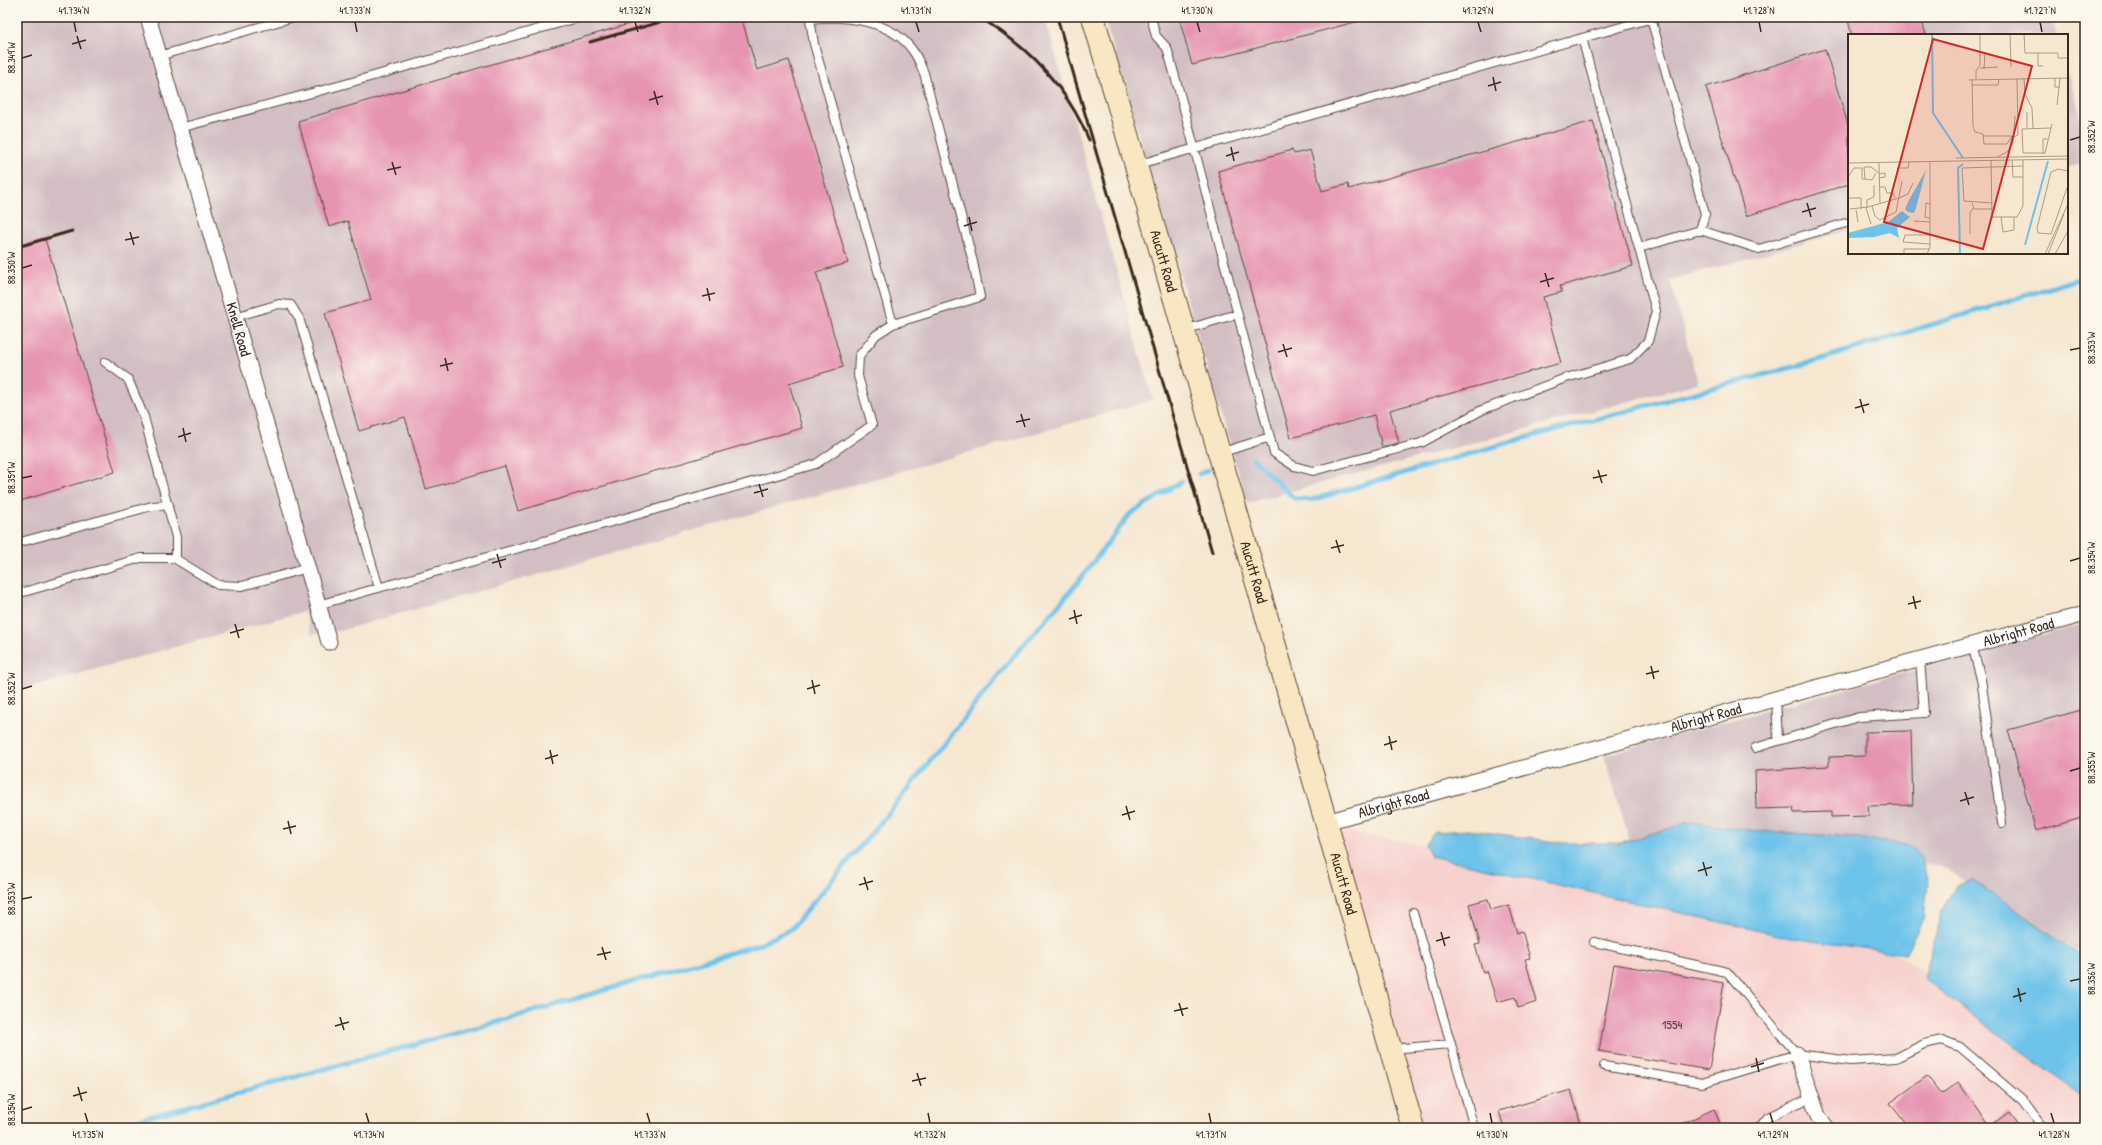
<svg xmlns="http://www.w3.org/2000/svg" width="2102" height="1145" font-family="'Patrick Hand',sans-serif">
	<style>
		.built { fill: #f7d0cd }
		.industrial { fill: #d2bec3 }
		.water { fill: #6dc3ea; stroke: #547684 }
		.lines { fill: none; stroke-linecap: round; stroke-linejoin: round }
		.stream { stroke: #6dc3ea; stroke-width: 5 }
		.building { fill: #e694b2 }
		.lane-casing { stroke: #574639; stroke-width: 10 }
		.street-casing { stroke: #574639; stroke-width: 17 }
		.secondary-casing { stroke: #574639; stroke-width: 24 }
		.lane { stroke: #fff; stroke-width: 8 }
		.street { stroke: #fff; stroke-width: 15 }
		.secondary { stroke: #f9e7c3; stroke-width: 22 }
		.rail { stroke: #3b2a1e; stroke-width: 3 }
		.ticks { fill: none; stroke: #3b2a1e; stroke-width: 1.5 }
		.labels { text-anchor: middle; stroke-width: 3; stroke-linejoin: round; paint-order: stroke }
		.number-label { font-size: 13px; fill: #664443 }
		.street-label { font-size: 15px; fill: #3b2a1e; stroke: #fbf7ec }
		.inset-river { fill: none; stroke: #6dc3ea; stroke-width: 2 }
		.inset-road { fill: none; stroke: #ab9b89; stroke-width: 1 }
		.view { fill: #d62828; fill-opacity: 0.15; stroke: #d62828; stroke-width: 2 }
		.inset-edge { fill: none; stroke: #3b2a1e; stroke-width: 2 }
		.neatline { fill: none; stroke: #3b2a1e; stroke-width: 1.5 }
		.ticks-label { font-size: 10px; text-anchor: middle; fill: #3b2a1e }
	</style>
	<rect width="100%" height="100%" fill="#fbf7ec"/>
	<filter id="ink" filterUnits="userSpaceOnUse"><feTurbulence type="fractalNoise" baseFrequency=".025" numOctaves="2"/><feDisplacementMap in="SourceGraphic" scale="8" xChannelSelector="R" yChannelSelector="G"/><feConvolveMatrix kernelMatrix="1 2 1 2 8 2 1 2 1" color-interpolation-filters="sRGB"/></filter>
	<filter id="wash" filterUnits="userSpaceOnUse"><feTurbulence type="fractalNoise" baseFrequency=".012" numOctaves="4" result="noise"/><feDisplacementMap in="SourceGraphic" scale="16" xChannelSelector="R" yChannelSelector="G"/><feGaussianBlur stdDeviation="0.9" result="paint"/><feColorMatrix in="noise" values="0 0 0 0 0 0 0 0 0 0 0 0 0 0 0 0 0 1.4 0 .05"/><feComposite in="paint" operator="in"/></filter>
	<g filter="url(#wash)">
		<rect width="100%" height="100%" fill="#f5e7d0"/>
		<path class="built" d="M1338,830L1618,880L1887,949L2085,1072V1128H1423Z"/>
		<path class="industrial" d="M17,17H1045L1153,400L339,631L311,635L305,611L17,691Z
			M1104,17H2051L2057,35H1849V230L1670,280L1698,383L1247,503Z
			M2067,70L2085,131V163L2067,168Z
			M2085,623V956L1940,866L1713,829L1629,839L1604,755Z"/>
		<path class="water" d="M1690,822L1747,830L1852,837L1912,846L1922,859L1928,883L1924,918L1905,954L1791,938L1431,856L1425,844L1435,832L1470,830L1564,843H1621Z
			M1972,879L2085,959V1098L1924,979L1942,910L1956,885Z"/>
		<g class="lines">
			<path class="stream" d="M1253,459L1294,498L1311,500L1513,441L1808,363L2085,277
				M1199,474L1208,470
				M108,1128L497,1022L760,944L791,929L892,809L1008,663L1075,586L1130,514L1182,481"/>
		</g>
		<g id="blocks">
			<path class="building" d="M653,17H741L757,70L789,60L848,263L816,272L843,367L789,383L802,428L518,511L505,466L426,489L405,417L359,431L325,313L371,300L348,221L329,227L298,121Z
				M1179,17H1358L1359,21L1192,65Z
				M1847,17H1921L1926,35H1852Z
				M1825,49L1849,128V184L1746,216L1706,87Z
				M1593,121L1633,266L1560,286L1562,292L1543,297L1561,363L1390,410L1399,443L1382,447L1374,415L1291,438L1218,171L1292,150L1294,154L1310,150L1322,191L1348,184L1349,189Z
				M45,239L115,472L17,502V247Z
				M2085,709V817L2036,831L2008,730Z
				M1911,731L1913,805L1868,806L1869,816L1831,817V812L1794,813L1793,808L1756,809L1755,771L1829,766V757L1865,756V732Z
				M1488,899L1491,910L1509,905L1517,933L1522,931L1530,958L1525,959L1537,1002L1518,1008L1515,997L1497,1002L1487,971L1483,972L1475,945L1480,944L1469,904Z
				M1614,964L1724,983L1709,1070L1599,1051Z
				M1927,1076L1941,1094L1958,1082L1990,1126L2009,1112L2021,1128H1909L1890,1103Z
				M1571,1090L1582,1128H1504L1499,1111Z
				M1714,1109L1722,1128H1673Z"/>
		</g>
	</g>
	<g filter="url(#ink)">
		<use href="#blocks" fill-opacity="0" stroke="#574639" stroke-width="1"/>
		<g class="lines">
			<defs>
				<path id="lane" d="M1151,17L1156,36L1167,48L1183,105L1274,453L1294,466L1313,471L1421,443L1482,410L1563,379L1630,359L1648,341L1656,311L1582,38
					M159,56L294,17
					M180,128L338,86L581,17
					M1136,165L1656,17
					M1700,230L1759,249L1849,222
					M1639,248L1700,230L1705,214L1651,18
					M235,317L279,304L291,305L299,318L379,588
					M1184,330L1237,314
					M105,362L128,379L144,417L176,537V559
					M1220,453L1270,437
					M17,543L152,506L169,505
					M17,594L141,558H174L218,585L242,586L308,568
					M318,605L816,464L872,425L858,376L859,356L876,335L893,324L980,297L973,262L924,73C921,66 918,58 913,51C892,20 844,15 810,19L814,44L893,324
					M1972,645L1981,679L2002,823
					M1776,699L1778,741L1859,717L1924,713L1920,659
					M1755,748L1778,741
					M1413,913L1451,1044
					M1594,942L1727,972L1797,1054
					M1391,1049L1451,1044L1474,1128
					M1604,1066L1702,1083L1797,1054L1851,1061L1896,1058L1924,1044L1942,1040L1960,1047L2023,1101L2043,1128
					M1759,1128L1768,1117L1812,1097"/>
				<g id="street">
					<path id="s1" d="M148,17L329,642"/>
					<path id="s2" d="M1326,822L2085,614"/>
					<path d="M1797,1054L1818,1116L1827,1128"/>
				</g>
				<g id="secondary">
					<path id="s3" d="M1093,17L1326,822L1413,1128"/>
				</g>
			</defs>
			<use href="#lane" class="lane-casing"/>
			<use href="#street" class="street-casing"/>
			<use href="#secondary" class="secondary-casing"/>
			<use href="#lane" class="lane"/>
			<use href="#street" class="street"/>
			<use href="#secondary" class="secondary"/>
			<path class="rail" d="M979,17C1027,46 1067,87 1089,140
				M1057,17L1212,552
				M590,42L678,17
				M17,247L72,231"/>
		</g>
	</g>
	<path class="ticks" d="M74,22L76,32M355,22L357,32M635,22L638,32M916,22L919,32M1197,22L1200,32M1478,22L1481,32M1759,22L1761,32M2040,22L2042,32M77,36L81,49M72,44L86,40M22,58L32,55M1493,77L1496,91M1488,86L1501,82M654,91L658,105M649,100L663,96M2070,140L2080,137M1231,147L1234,161M1226,156L1239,152M392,162L396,175M387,170L401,167M1807,203L1811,217M1802,212L1816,208M969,217L972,231M964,226L977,222M130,232L134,245M125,240L139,237M22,268L32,265M1545,273L1549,287M1540,282L1554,278M707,288L710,301M702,296L715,293M1283,344L1287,357M2070,350L2080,348M1278,352L1292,348M445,358L448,371M440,366L453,363M1860,399L1864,413M1855,408L1869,404M1021,414L1025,427M1016,422L1030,419M183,428L186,442M178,437L191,433M1598,470L1602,483M22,478L32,476M1593,478L1607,475M759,484L763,497M754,493L768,489M1336,540L1340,553M1331,548L1344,545M497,554L501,568M2070,561L2080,558M492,563L506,559M1913,596L1916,609M1908,604L1921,601M1074,610L1077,624M1069,619L1082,615M235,624L239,638M230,633L244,629M1651,666L1654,679M1646,674L1659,671M812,680L815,694M22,689L32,686M807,689L820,685M1389,736L1392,750M1384,745L1397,741M550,750L553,764M545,759L558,755M2070,771L2080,768M1965,792L1969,805M1960,801L1974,797M1126,806L1130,820M1122,815L1135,811M288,821L291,834M283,829L296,826M1703,862L1707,876M1698,871L1712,867M864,877L868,890M859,885L873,881M22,899L32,897M1441,932L1445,946M1436,941L1450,937M602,947L606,960M597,955L611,952M2070,981L2080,979M2018,988L2021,1002M2013,997L2026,993M1179,1003L1183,1016M1174,1011L1188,1008M340,1017L344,1030M335,1026L349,1022M1756,1058L1759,1072M1751,1067L1764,1063M917,1073L921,1086M912,1081L926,1078M78,1087L82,1101M73,1096L87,1092M22,1110L32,1107M85,1113L88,1123M366,1113L369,1123M647,1113L650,1123M928,1113L930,1123M1209,1113L1211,1123M1490,1113L1492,1123M1770,1113L1773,1123M2051,1113L2054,1123"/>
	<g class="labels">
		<g class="number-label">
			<text x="1672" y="1029">1554</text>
		</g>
		<g class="street-label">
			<text dy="5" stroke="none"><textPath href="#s3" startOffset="254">Aucutt Road</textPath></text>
			<text dy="5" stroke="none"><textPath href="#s1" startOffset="325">Knell Road</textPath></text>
			<text dy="5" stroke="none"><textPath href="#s3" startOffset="578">Aucutt Road</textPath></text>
			<text dy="5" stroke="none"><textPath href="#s2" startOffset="718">Albright Road</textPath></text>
			<text dy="5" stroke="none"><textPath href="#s2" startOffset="394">Albright Road</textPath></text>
			<text dy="5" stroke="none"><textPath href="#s2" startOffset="70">Albright Road</textPath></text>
			<text dy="5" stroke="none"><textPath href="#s3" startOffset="902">Aucutt Road</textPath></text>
		</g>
	</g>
	<g transform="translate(1848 34)">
		<rect width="220" height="220" fill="#f5e7d0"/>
		<path d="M78,136L68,174L66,179L60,178L57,175L61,166ZM54,177L62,183L49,194L51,204L42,199L26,203L0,204V199L40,188Z" fill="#6dc3ea"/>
		<path class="inset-river" d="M84,0L85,79L115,124M177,211L200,127M112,220L110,134L115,130"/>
		<path class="inset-road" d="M162,0L163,33M176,0L177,19H210V24H220M190,19V32H195M132,34L150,33M136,35L137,18M176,44L177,60L184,74L185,94M207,44V53H212M124,45L125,92L127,98L135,100L136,110H159L164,102H135M128,45V37L132,31V0M121,46L220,44M124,51H150L151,45M209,71L212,44M179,78V94M203,94L174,95L175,119H197L204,90M163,104L170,101L169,45M195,120V105H200M149,123L159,118L165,109L167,82M108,124L220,122M164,126L165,143H175M143,127L144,183H169L175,172V126M0,129L220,125M31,129L32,169M49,134H60L61,128M220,137L210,135L203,138L189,194L190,199L203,200L220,151M31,140L37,139V143L31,144M0,143L6,134H14V145H17L16,133H23L31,139M17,145L24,146L28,139M32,153H37L39,159H45L47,164M0,164H13V175M124,169L126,175H144M144,169L116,167L114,134L175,132M82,170L78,169L77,183L82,184M24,172L27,182L32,186L48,178L54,147M18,174L23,190M19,174V166L26,163V151M2,175L20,173L51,164L60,160L65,149M8,176L10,188M153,183L155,198L166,196V183M66,187L82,188M122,200V179L125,174M82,201H57L55,208L82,210M56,220V215H82M79,220L82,213V128M197,220L220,170M200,220L216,180M207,220L220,197"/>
		<path class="view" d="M85,5L184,32L135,215L36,188Z"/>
		<rect width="220" height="220" class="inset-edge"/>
	</g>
	<rect width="2102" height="1145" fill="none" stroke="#fbf7ec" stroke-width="44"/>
	<rect x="22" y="22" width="2058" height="1101" class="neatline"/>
	<g class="ticks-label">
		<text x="74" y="14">41.734°N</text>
		<text x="355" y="14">41.733°N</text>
		<text x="635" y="14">41.732°N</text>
		<text x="916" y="14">41.731°N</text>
		<text x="1197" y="14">41.730°N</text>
		<text x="1478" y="14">41.729°N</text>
		<text x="1759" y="14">41.728°N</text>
		<text x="2040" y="14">41.727°N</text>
		<text transform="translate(11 58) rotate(-90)" y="4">88.349°W</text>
		<text transform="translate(2091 137) rotate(-90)" y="4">88.352°W</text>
		<text transform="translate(11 268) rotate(-90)" y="4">88.350°W</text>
		<text transform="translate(2091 348) rotate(-90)" y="4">88.353°W</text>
		<text transform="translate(11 478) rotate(-90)" y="4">88.351°W</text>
		<text transform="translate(2091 558) rotate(-90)" y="4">88.354°W</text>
		<text transform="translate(11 689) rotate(-90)" y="4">88.352°W</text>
		<text transform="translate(2091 768) rotate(-90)" y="4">88.355°W</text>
		<text transform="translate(11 899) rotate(-90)" y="4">88.353°W</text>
		<text transform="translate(2091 979) rotate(-90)" y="4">88.356°W</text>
		<text transform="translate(11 1110) rotate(-90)" y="4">88.354°W</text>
		<text x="88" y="1138">41.735°N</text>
		<text x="369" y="1138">41.734°N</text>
		<text x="650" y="1138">41.733°N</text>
		<text x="930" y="1138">41.732°N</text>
		<text x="1211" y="1138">41.731°N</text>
		<text x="1492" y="1138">41.730°N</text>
		<text x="1773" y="1138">41.729°N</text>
		<text x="2054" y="1138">41.728°N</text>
	</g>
</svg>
